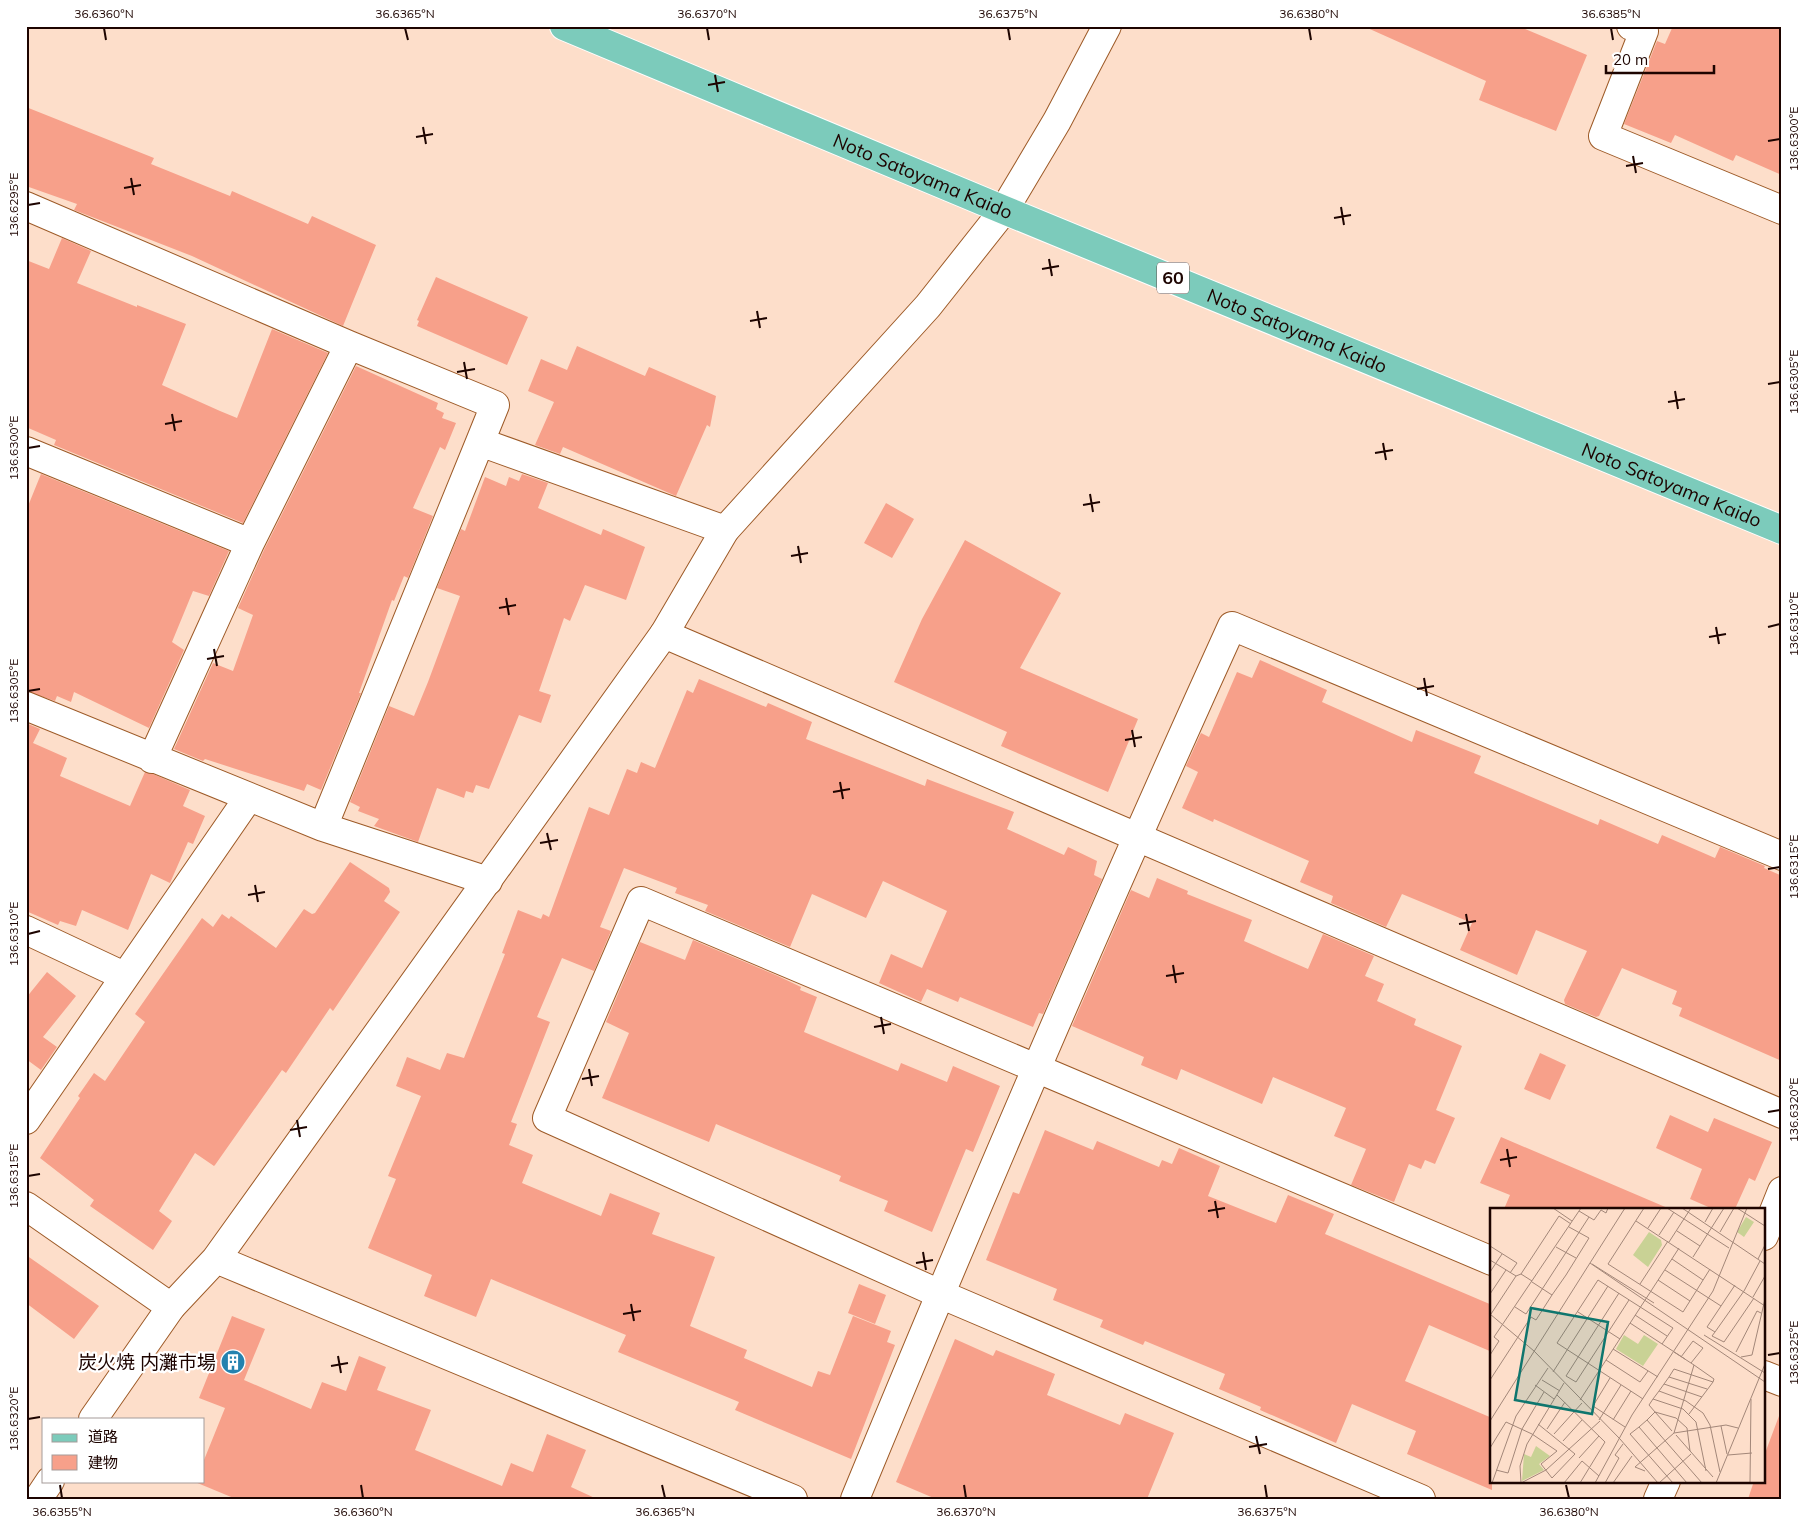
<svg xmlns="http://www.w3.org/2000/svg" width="1808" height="1525" font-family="Mulish,'Noto Sans JP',sans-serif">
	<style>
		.building { fill: #f7a08a }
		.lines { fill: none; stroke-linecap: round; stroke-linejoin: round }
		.minor-casing { stroke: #9d5a27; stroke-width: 30 }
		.tertiary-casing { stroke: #9d5a27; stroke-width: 30 }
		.primary-casing { stroke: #fff; stroke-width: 30 }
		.minor { stroke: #fff; stroke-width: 28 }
		.tertiary { stroke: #fff; stroke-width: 28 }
		.primary { stroke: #7ccbbb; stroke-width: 28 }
		.ticks { fill: none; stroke: #1d0400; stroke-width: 2 }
		.labels { text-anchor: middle; stroke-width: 4.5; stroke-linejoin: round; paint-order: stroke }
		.shield { fill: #fff; stroke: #614f4c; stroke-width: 1 }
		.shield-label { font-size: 18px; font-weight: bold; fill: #1d0400 }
		.street-label { font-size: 19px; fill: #1d0400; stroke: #fff }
		.poi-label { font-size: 19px; fill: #1d0400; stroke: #fff; text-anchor: end }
		.inset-road { fill: none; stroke: #a38779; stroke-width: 1 }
		.view { fill: #0f766e; fill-opacity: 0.15; stroke: #0f766e; stroke-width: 2.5 }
		.inset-edge { fill: none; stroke: #1d0400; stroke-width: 2.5 }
		.neatline { fill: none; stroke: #1d0400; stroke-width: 2 }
		.ticks-label { font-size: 12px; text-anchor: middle; fill: #1d0400 }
	</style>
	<rect width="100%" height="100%" fill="#fddeca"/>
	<path class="building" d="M1363,26H1518L1587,55L1556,131L1479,100L1486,81Z
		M1673,26H1782V175L1736,155L1733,161L1675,135L1671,143L1624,124L1657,41L1665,44Z
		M26,107L154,158L151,164L230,196L232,191L308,224L312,216L376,245L343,326L192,256L74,210L77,204L26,186Z
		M62,238L91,251L77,283L137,307V305L186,324L162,385L220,411L237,418L272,329L328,353L243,523L54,445L56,440L26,427V260L49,269Z
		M436,277L528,317L507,365L417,326L419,321L417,320Z
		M577,346L645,376L649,367L716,396L710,427L707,425L676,496L563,447L560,454L535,445L554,402L528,391L541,359L567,370Z
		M356,366L438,403L436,409L444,413L442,418L456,423L445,450L440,447L413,508L433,516L408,578L404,576L394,601L392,600L359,693H361L321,790L307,784L304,791L205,759L203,761L174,749L213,663L233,671L253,615L238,608L264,550Z
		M41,474L229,551L209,596L193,591L172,642L184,650L149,728L74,692L71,702L57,696L55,701L26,691V511Z
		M522,474L548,483L538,508L601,535L603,529L645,547L626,600L585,585L570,621L564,618L539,691L551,695L541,723L519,715L489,789L476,785L473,793L466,791L464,798L437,788L418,842L374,826L379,819L358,811L360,807L350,802L389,706L414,716L428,682L460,596L437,588L461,529L465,531L485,477L506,486L509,477L519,481Z
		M886,503L914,519L892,558L864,543Z
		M965,540L1061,593L1020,668L1138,719L1108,792L1001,746L1007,732L894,682L922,619Z
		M1260,660L1327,690L1322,702L1412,742L1416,730L1481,756L1474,773L1598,825L1600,819L1658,844L1662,835L1715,858L1720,847L1765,866L1764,868L1782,876V1061L1679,1016L1682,1008L1672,1004L1677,991L1622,968L1599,1016L1596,1017L1565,1004L1564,1000L1587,951L1536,930L1517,975L1460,950L1472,923L1402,894L1386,927L1331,903L1333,896L1300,882L1309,861L1214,819L1213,822L1182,808L1198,772L1186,766L1201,733L1209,737L1237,672L1252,678Z
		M699,679L766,707L768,703L812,722L806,739L925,786L927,779L1014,812L1007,829L1064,855L1068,847L1097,861L1094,875L1102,879L1043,1014L1039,1013L1033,1027L960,997L958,1002L927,989L921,1002L879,983L891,954L922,968L947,911L883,881L866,918L812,894L790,947L705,911L708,905L675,893L677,888L624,868L600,927L611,931L594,971L562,958L537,1017L550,1022L511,1122L517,1124L509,1145L533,1155L522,1183L601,1216L610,1193L660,1213L652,1234L715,1257L690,1326L747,1350L744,1358L812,1387L818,1371L830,1375L853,1316L891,1331L887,1342L895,1345L851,1459L735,1410L739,1402L618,1352L626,1335L491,1279L476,1317L424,1296L432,1275L368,1248L396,1179L388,1176L421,1096L396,1086L407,1057L440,1070L447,1053L464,1058L505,954L502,953L518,910L541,919L543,914L549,917L589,807L609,815L627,769L637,773L641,762L655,768L687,690L693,693Z
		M26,723L40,729L33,743L67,758L60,776L130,806L145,772L153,774L190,790L183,806L205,816L193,844L188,842L170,883L151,874L128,930L82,910L76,926L60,921L58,925L26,911Z
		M350,862L389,888L390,892L384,901L400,912L333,1011L330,1008L286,1073L282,1070L215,1165L214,1166L195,1153L159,1211L172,1221L153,1250L90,1206L94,1200L40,1158L80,1098L78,1096L94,1073L105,1081L145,1022L135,1014L202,918L213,927L222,914L229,919L231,916L276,948L304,909L312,914L315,913Z
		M1157,878L1188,891L1187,894L1252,920L1244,941L1308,969L1323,934L1374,956L1365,976L1384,984L1377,1001L1416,1019L1414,1025L1462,1046L1436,1110L1455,1118L1435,1164L1425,1160L1421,1169L1409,1164L1394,1202L1351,1185L1366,1149L1334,1136L1346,1108L1273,1077L1262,1104L1181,1069L1177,1080L1141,1065L1144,1057L1072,1026L1131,890L1149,898Z
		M693,940L778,976L801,987L800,990L817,997L804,1032L898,1071L901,1063L947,1082L953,1066L1000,1086L973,1152L966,1149L932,1232L884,1211L888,1201L839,1181L841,1176L716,1124L709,1142L602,1098L629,1033L606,1022L640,942L685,960Z
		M47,972L76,996L43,1037L57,1047L41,1070L26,1059V998Z
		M1540,1053L1566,1065L1550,1100L1524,1089Z
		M1670,1115L1708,1132L1714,1118L1772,1142L1755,1181L1749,1178L1735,1209H1713L1690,1199L1702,1169L1656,1148Z
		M1045,1130L1093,1150L1097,1141L1159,1167L1162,1160L1172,1164L1179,1148L1220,1166L1208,1196L1276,1223L1288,1195L1334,1214L1325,1234L1492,1305V1352L1429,1325L1405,1381L1492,1418V1490L1407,1454L1416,1431L1352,1404L1336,1443L1260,1410L1261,1407L1219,1389L1225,1374L1145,1341L1143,1345L1100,1327L1103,1320L1053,1300L1057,1289L986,1260L1013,1192L1019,1194Z
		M1501,1137L1670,1209H1504L1510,1195L1480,1183Z
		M26,1255L99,1306L74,1339L26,1303Z
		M859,1284L886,1295L875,1324L848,1313Z
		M232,1316L265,1329L244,1380L311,1409L322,1382L346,1391L359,1356L386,1367L377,1390L431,1410L415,1450L502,1486L511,1463L533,1472L547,1434L586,1450L571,1487L597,1499H236L195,1482L204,1481V1460L225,1408L199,1398Z
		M955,1339L993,1356L996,1350L1055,1374L1047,1395L1120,1425L1125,1413L1174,1433L1147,1499H936L896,1482Z
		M1779,1416L1782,1417V1499H1748L1754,1481H1764V1456Z"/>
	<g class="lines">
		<defs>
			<path id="minor" d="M1631,26L1644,31L1603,136L1782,210
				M26,206L349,345L495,405L480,442L725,530
				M26,451L250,543
				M664,634L1782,1114
				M26,706L323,827L488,881
				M152,759L250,543L349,345
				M323,827L480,442
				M26,930L124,976
				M26,1120L249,797
				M26,1206L171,1307
				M1764,1236L1782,1191
				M1764,1375L1782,1382
				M855,1499C976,1206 1101,914 1232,626L1782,856
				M1421,1499L940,1294L547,1118L641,901L1492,1261
				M1658,1499L1666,1481"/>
			<path id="tertiary" d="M216,1259L793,1499
				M93,1419L171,1307L216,1259L664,634L725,530L928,306L1004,210L1057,121L1107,26
				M38,1499L50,1481"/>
			<g id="primary">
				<path id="s1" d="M564,26L1004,210L1782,530"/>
			</g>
		</defs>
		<use href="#minor" class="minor-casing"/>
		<use href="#tertiary" class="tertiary-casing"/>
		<use href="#primary" class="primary-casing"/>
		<use href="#minor" class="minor"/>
		<use href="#tertiary" class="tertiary"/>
		<use href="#primary" class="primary"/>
	</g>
	<path class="ticks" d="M104,28L106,40M405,28L408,40M707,28L709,40M1008,28L1010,40M1309,28L1311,40M1611,28L1613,40M715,75L718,92M708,85L725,82M423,127L426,144M416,137L433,134M1768,141L1780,139M1633,156L1636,173M1626,166L1643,163M131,178L134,195M124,188L141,185M28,205L40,203M1341,207L1344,225M1334,218L1351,215M1049,259L1052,276M1042,269L1059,266M757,311L760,328M750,321L767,318M464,362L467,379M457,372L475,369M1768,384L1780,382M1675,391L1678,409M1668,402L1685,399M172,414L175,431M165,424L182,421M1383,443L1386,460M28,448L40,446M1375,453L1393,450M1090,494L1093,512M1083,505L1100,502M798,546L801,563M791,556L808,553M506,598L509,615M499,608L516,605M1716,627L1719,644M1768,627L1780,624M1709,637L1726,634M214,649L217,666M207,659L224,656M1424,678L1427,696M1417,689L1434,686M28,691L40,689M1132,730L1135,747M1125,740L1142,737M840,782L843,799M833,792L850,789M547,833L551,850M540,843L558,840M1768,869L1780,867M255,885L258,902M248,895L265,892M1466,914L1469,931M1459,924L1476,921M28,934L40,931M1173,965L1176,983M1166,976L1184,973M881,1017L884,1034M874,1027L891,1024M589,1069L592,1086M582,1079L599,1076M1768,1112L1780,1110M297,1120L300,1137M290,1130L307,1127M1507,1149L1510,1167M1500,1160L1517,1157M28,1176L40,1174M1215,1201L1218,1218M1208,1211L1225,1208M923,1252L926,1270M916,1263L933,1260M631,1304L634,1321M623,1314L641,1311M1768,1355L1780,1353M338,1356L341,1373M331,1366L348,1363M28,1419L40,1417M1256,1436L1260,1454M1249,1447L1267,1444M60,1485L62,1498M361,1485L363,1498M662,1485L665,1498M964,1485L966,1498M1265,1485L1267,1498M1566,1485L1569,1498"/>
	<defs>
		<symbol id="building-disc" viewBox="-11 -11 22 22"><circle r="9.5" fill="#2582af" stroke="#fff"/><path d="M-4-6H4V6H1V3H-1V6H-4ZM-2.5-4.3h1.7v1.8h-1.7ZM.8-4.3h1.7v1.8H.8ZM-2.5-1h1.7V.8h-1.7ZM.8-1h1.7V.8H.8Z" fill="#fff"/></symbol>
	</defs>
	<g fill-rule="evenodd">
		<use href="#building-disc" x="219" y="1348" width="28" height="28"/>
	</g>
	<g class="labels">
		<rect class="shield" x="1157" y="262.5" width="32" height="31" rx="4"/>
		<g class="shield-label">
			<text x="1173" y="284">60</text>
		</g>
		<g class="street-label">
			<text dy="7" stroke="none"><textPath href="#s1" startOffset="389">Noto Satoyama Kaido</textPath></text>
			<text dy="7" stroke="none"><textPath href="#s1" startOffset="794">Noto Satoyama Kaido</textPath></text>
			<text dy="7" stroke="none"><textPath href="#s1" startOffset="1199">Noto Satoyama Kaido</textPath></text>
		</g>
		<g class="poi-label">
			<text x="216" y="1369">炭火焼 内灘市場</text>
		</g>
	</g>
	<g transform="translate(1490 1208)">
		<rect width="275" height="275" fill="#fddeca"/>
		<path d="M256,9L264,14L254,29L247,24ZM159,24L171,32L172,37L158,59L143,47ZM134,127L148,136L154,127L168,136L153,158L126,141ZM46,238L60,248L49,256L54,262L32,273L34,246L41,249Z" fill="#c9d295"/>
		<path class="inset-road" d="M63,0L82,13M154,0L118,56L193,104L220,61M177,0L239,40M192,0L275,56M247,0L275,18M89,3L104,12L111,2L116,5L118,0M146,13L275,98M215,14L223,0M158,20L171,0M187,23L210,38M230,24L244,0M169,27L184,4M179,34L201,0M0,38L27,55L20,65M66,39L86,50M203,49L234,0M182,51L213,72M268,51L275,37M0,52L26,68M100,55L275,174M100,55L135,0M102,56L164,95M175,62L231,98M0,64L12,46M31,66L69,8L81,16M168,72L200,93M42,74L62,87L76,67L99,30L79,19M150,76L178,33M245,77L217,119L225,124L254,83L270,53M129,85L76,168L86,174L139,92M0,86L16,62M263,89L275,68M25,99L36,106L99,9M88,104L130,131M0,106L44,143L130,231L168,275M1,106L26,68L31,66L42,73M145,107L177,128M140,115L195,151M225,124L222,128L234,134L264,90M214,127L275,165M123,141L168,169M246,144L267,103L271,105M0,147L9,133L4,129L91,0M191,149L203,133L213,140L201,155M251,149L262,147L275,91M116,152L150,174L158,163M204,157L224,171L223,174M63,164L118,78M120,170L103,198L135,219M0,172L41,109L46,112L62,87M52,172L70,183M174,176L212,189M45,177L64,191M169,183L179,169M67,187L115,234L90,275M153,191L67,135L108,72L183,120L172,136M163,191L159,197L165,204L186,210L197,220L200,243M90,192L189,40M199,206L223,174L184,161L179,169L217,181M109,212L131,177M123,212L141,183M157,212L165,204L182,223M0,213L100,55M231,218L237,246M149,219L140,226L183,275M57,221L75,194M184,225L236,217L248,220M64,226L92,195M186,227L223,269M73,233L92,212M0,240L16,214L42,226L67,243L51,256L62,270L85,246L48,216M238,247L262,245M89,250L109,228M6,262L18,265L32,221L54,184M155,263L145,259L184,225L204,157L184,144M216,263L206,214L193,201L163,191L169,183L196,193L213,205L220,217L230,264M2,275L26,208L58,160M31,275L30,258L37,236L74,175M31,275L56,262L110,213M74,275L92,253L109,268M105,275L142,207L223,83L257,0M115,275L129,250L125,247L133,236M123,275L142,248M169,275L201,246M197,275L149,219L157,212L212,275M226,275L275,156M260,275L261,191"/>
		<path class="view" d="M41,100L118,114L102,206L25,192Z"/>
		<rect width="275" height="275" class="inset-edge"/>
	</g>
	<rect width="1808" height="1525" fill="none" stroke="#ffffff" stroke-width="55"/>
	<rect x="42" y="1418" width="162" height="65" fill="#ffffff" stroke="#a59b99"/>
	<rect x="52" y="1434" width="25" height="8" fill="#7ccbbb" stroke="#a59b99"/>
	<text x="88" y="1442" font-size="15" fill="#1d0400">道路</text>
	<rect x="52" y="1455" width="25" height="15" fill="#f7a08a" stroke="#a59b99"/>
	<text x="88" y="1468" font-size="15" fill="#1d0400">建物</text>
	<path d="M1606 65v8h108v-8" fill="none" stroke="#1d0400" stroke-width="2.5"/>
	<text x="1613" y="65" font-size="15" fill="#1d0400" stroke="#ffffff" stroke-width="4" paint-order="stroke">20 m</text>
	<rect x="28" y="28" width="1752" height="1470" class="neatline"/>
	<g class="ticks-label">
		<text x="104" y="18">36.6360°N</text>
		<text x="405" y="18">36.6365°N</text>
		<text x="707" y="18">36.6370°N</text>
		<text x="1008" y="18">36.6375°N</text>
		<text x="1309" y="18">36.6380°N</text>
		<text x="1611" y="18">36.6385°N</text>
		<text transform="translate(1794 139) rotate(-90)" y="4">136.6300°E</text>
		<text transform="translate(14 205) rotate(-90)" y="4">136.6295°E</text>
		<text transform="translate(1794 382) rotate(-90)" y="4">136.6305°E</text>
		<text transform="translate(14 448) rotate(-90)" y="4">136.6300°E</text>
		<text transform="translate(1794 624) rotate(-90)" y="4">136.6310°E</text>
		<text transform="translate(14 691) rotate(-90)" y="4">136.6305°E</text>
		<text transform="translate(1794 867) rotate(-90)" y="4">136.6315°E</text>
		<text transform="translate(14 934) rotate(-90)" y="4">136.6310°E</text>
		<text transform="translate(1794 1110) rotate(-90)" y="4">136.6320°E</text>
		<text transform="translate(14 1176) rotate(-90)" y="4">136.6315°E</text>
		<text transform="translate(1794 1353) rotate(-90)" y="4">136.6325°E</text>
		<text transform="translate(14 1419) rotate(-90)" y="4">136.6320°E</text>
		<text x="62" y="1516">36.6355°N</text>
		<text x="363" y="1516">36.6360°N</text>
		<text x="665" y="1516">36.6365°N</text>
		<text x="966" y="1516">36.6370°N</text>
		<text x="1267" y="1516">36.6375°N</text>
		<text x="1569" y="1516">36.6380°N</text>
	</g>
</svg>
